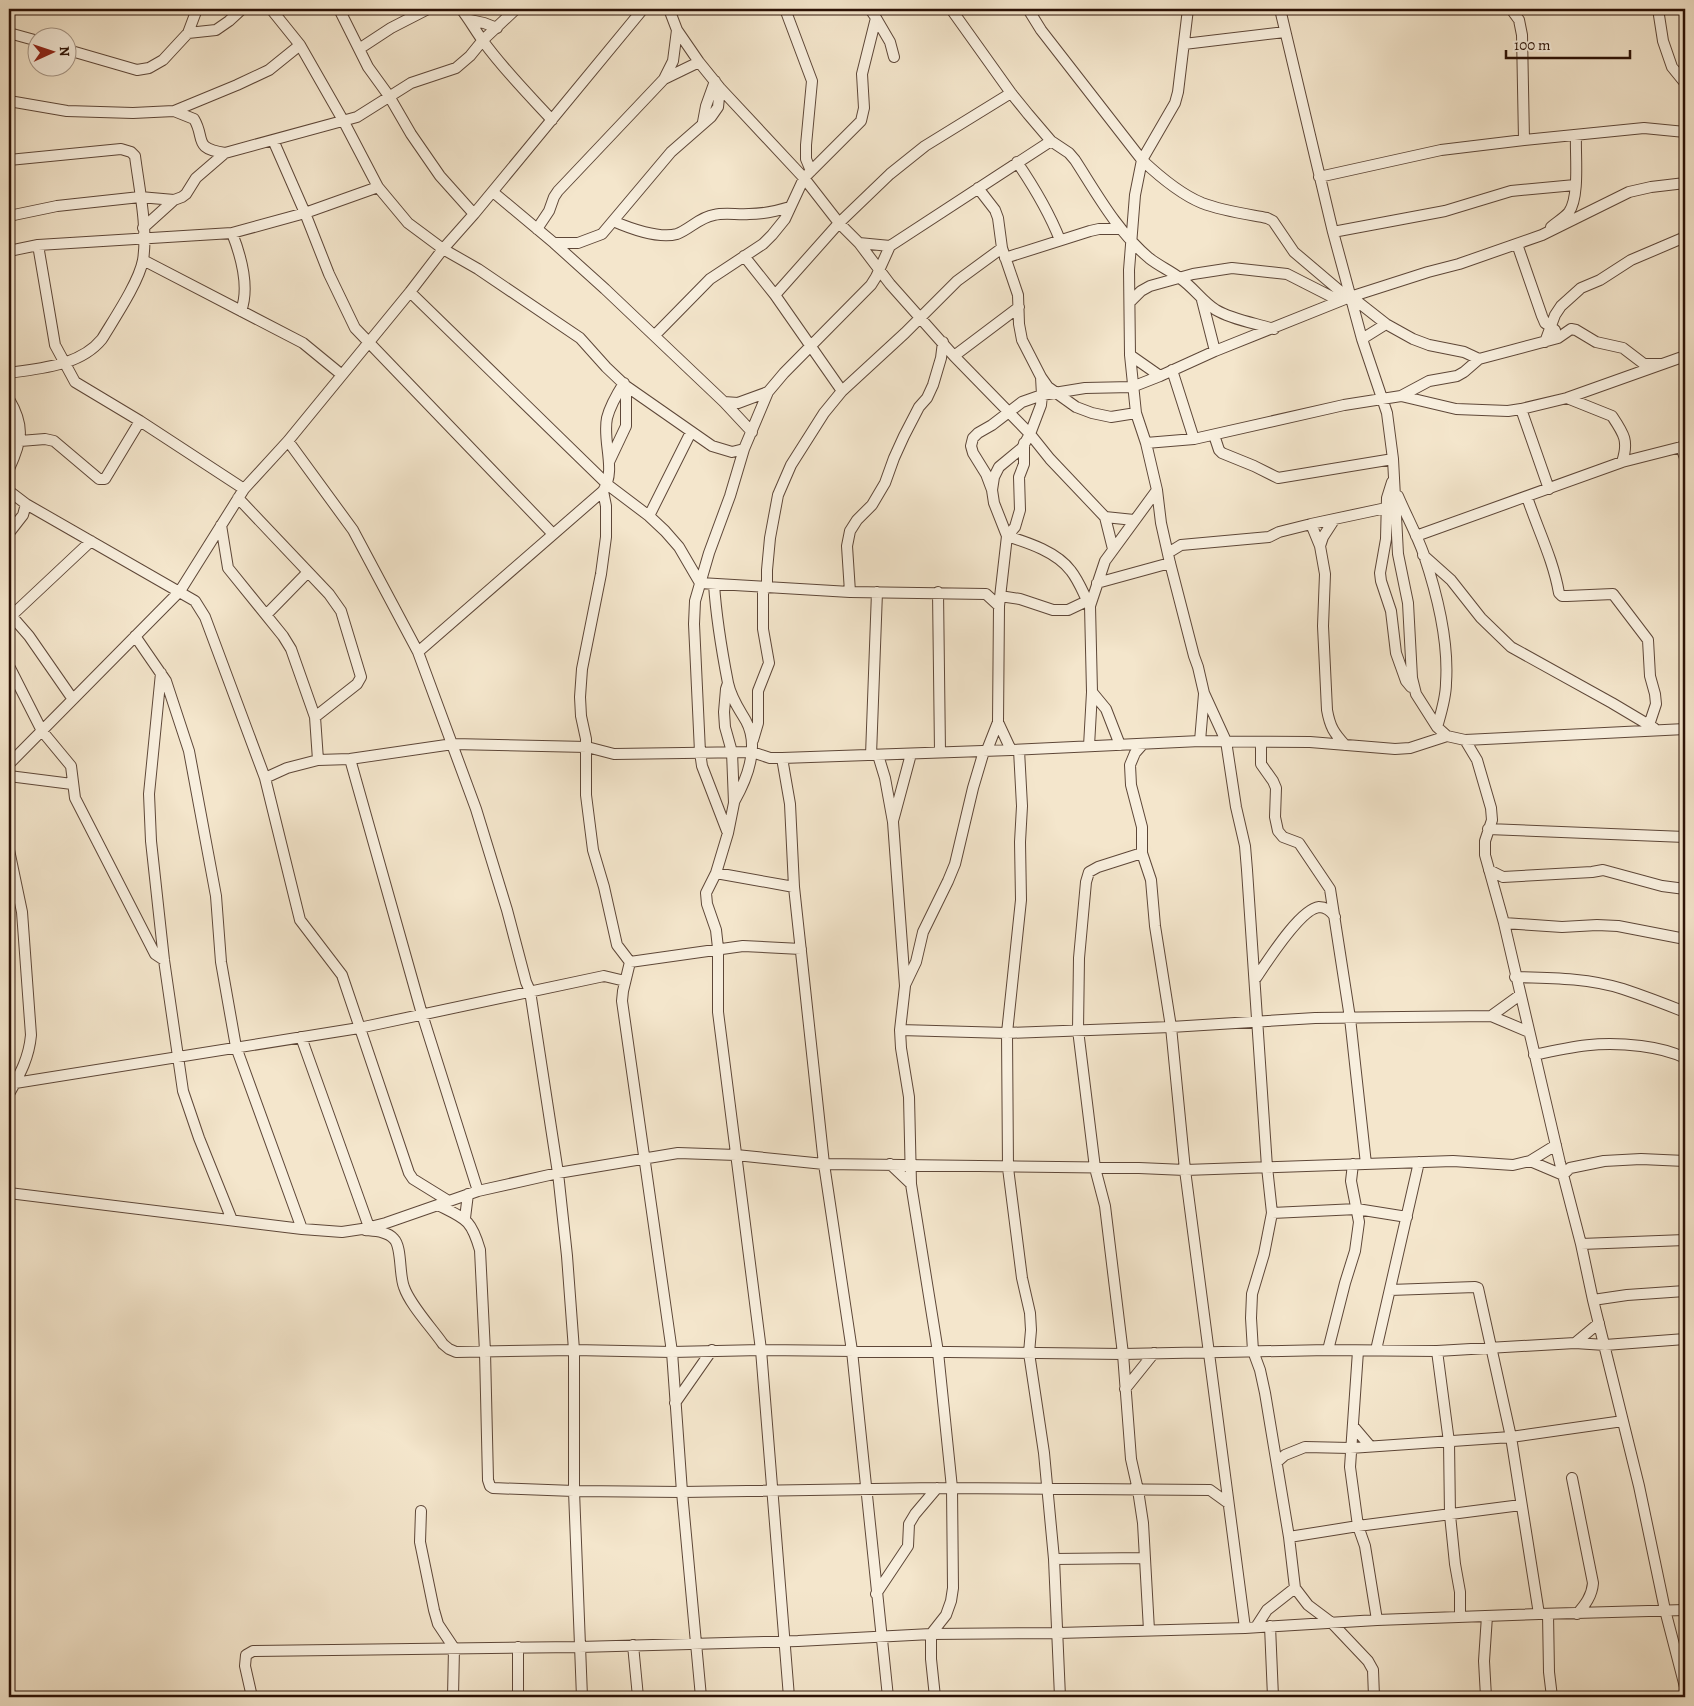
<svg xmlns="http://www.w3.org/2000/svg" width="1694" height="1706" font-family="Alegreya,serif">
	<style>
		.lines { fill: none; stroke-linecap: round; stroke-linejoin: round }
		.minor-casing { stroke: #5e4738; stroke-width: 12 }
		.minor { stroke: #f8efde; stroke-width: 10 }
	</style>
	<rect width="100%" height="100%" fill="#f4e6cc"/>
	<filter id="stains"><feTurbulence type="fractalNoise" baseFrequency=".004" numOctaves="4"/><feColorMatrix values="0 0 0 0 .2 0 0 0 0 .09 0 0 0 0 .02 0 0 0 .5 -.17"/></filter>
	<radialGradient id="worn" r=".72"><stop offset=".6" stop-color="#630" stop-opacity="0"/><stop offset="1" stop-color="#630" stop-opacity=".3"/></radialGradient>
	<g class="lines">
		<defs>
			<path id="minor" d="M271,9L300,45L344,122L378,187L408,223L443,249L478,269L580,338L606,367L626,386L712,446L732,452L744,449
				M339,9L359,49L391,28L428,9
				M461,9C469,19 475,30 483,41C503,69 528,94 552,120
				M669,9L677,30L699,62L720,88L804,178L839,223L859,243L890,284L954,356L1030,434L1050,459L1105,517L1113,549
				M785,9L812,81L806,145V159L811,171
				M951,9L1011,93L1028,114L1051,141L1069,153L1075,160C1097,194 1117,231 1149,258C1159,266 1171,271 1181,279C1194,288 1202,301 1216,310C1233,320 1255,323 1274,329
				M1028,9L1041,30L1142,160C1159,176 1180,194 1202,203C1223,211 1246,214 1267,218L1273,221L1294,252L1340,291L1345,299
				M1188,9L1178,92L1175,103L1142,160L1135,195L1129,270L1130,355L1136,413L1146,443L1157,490L1161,523L1170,563L1194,656L1198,667L1204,693L1226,741L1236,807L1245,846L1247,870L1267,1167L1272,1213L1264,1254L1252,1294L1251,1318L1253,1351L1260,1370L1265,1393L1289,1537L1295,1588L1308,1605L1332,1623L1368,1661L1373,1670L1374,1697
				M1280,9L1333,232L1362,339L1387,413L1393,459L1398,554L1408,603L1412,678L1416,694L1437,727L1447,736L1465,740L1685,729
				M1511,9L1519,20L1522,35L1524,140
				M1658,9L1663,41L1672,67L1685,83
				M876,18L890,42L894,57
				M470,20L484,23L497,28
				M9,33L38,41
				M188,33L216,30L229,21L242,9
				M1184,44L1285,32
				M359,49L368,67L389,96L411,134L440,176L474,214
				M68,50L137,70L149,68L163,60L188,33L197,9
				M664,79L699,62
				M9,101L67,111L133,113L174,111L237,85L269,70L300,45
				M174,111L194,119C206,139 192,148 225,153
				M703,122L706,106L715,81
				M273,140L305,213L329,274L355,328L553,534
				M9,160L121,149L131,152L135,156C139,187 148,230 143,260C139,282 114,319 102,339C80,366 41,368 9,373
				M1017,162C1034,187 1049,212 1060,240
				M1319,177L1441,150L1524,140L1644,128L1685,132
				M978,188L995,210L998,218L1002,248L1018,295L1019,324L1022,340L1041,377L1048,387L1076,407L1092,413L1111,417L1136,413
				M493,192L554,243L605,289L724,402L752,432
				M9,216L57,206L140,197L174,200L182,197L186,194L196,178L225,153L357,117L411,83L456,68L470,56L483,40L516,9
				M613,221C629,228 659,239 677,234C690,229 700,217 714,215C725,212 737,215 749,214C763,214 777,211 790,207
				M1551,227C1557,222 1565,217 1569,212C1580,196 1575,154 1576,135
				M143,228L174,200
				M537,229L549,211L554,197L558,191L664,79L673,61L677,30
				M1333,232L1445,211L1511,191L1575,185
				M232,233C241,256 250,287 241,311
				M554,243H578L602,234L671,152L711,117L718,107L720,88
				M859,243L890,246
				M1517,244L1542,316L1545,323L1555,330
				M38,245L55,345L75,382L140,421L244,489
				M9,251L38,245L232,233L305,213L378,187
				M744,256L775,295L842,391
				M1005,258L1090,231L1099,229H1120
				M143,260L303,343L342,375
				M410,292L608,485L649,516L665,531L679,547L700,583
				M775,295L839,223L890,174L925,146L1011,93
				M1202,300L1215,351
				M1351,301L1358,302L1386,324L1413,339L1429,345L1464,352L1479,359
				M1130,302L1141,291L1150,286L1193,274L1232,268L1287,274L1340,301
				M655,335L710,279L763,244L772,235L785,219L804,178L861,121L864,108L862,74L876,18L870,9
				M1362,339L1386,324
				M1545,342L1555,315L1561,306L1581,288L1600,280L1631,260L1685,237
				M1130,355L1160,376
				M954,356L1019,307
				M1172,370L1194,439
				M1401,396L1456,409L1508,411L1521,409L1567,398L1685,356
				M1567,398L1612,416C1624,434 1629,441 1622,462
				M9,399C25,426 22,441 9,469
				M724,402L738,403L768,392
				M1521,409L1549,489
				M1214,435L1219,450L1222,453L1254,466L1278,478L1393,459
				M20,441L45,439L54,441L99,479H105L140,421
				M288,441L353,530L418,652L476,809L507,910L526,982L530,991L558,1173L567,1256L574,1350V1491L582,1697
				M1146,443L1194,439L1344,405L1401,396L1429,381L1457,376L1464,372L1479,359L1558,338L1571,329L1576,330L1596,342L1623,348L1644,364H1662
				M1681,447L1685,458
				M609,462L626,426V386
				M1392,482L1387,498L1386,539L1380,573L1381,581L1391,611L1396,653L1406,681L1411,687
				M992,490L986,474L973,453L971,446L973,438L978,433L992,425L1022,402L1042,395L1085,388L1132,387L1160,376L1215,351L1350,297L1428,272L1459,264L1542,235L1629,192L1651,187L1685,183
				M9,491L26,504L195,601L205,617L265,778L300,920L342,975L409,1173L413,1179L447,1200
				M603,491L606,506V537L601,574L582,669L580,697L581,716L586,739V795L593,850L604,887L617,945L630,962L743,946L801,949
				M1398,496C1406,515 1417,535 1424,555C1437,594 1449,641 1446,683C1446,698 1441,713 1437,727
				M1527,497C1538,530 1553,559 1559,593L1562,596H1567L1613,594L1648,640L1650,676L1655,694L1656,704L1649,725
				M238,498L329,594L341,611L361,677L357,684L315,717
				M649,516L691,432
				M1105,517L1134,520
				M1311,524L1320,546L1325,574L1323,626L1327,710C1330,727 1334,733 1345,745
				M221,525L228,568L283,636L291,649L315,717L318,760
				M9,533L23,515L26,504
				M1007,536C1029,543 1057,552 1071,571C1079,581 1084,595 1090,606
				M1007,536L1015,527L1020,510L1019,477L1024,464V443
				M1416,536L1622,462L1685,446
				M1320,546L1323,537L1334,520
				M1168,553L1181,545L1269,537L1279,532L1311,524L1386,508
				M1423,555L1451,580L1481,618L1511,647L1612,703L1654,728
				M700,583L850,592L986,594L999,606
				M1097,583L1170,563
				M714,584C716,615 722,652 728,683C731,698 739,709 746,721C760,747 747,779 734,802
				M767,588V570L770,538L778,495L791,465L824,413L842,391L905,333L957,281L1002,248
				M850,592L847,546L850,531L857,520L872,505L885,483L894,458L904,436L919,407L927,398L933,385L941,358L943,342
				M938,592L940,752
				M1000,596L1020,599L1053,610H1068L1087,601
				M9,613L29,636L72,698
				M266,615L308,572
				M9,618L91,541
				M135,636L166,681L189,751L216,896L221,962L236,1047L302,1229
				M418,652L603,491C617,470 602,442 607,418C610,406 617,394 624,383
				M9,666L42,731L71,766L75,798L155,954L164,960
				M161,673L149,794L151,841L164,960L183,1091L199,1138L232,1220
				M728,683L726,689L724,712L725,727L732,752L734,803L728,833L716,873L706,893L707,904L716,930L718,948V1012L761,1350L789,1697
				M1092,692L1106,709L1120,745
				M998,722L1011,750
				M753,740L758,723V691L769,663L763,629V587
				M1465,740L1477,760L1491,808L1492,820L1485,841V855L1504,923L1560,1163L1581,1244L1593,1300L1639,1486L1665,1610L1685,1687
				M1200,741L1204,694
				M1261,742V764L1273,781L1276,788L1275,817L1278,831L1283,837L1299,843L1330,889L1350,1018L1366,1164
				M1143,744L1135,753L1130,765L1131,785L1142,827V853L1151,880L1155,926L1171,1027L1185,1170L1245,1628
				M1089,746L1092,692L1090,606L1105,561L1157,490
				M987,750L998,722L999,606L1007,536L994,503L992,490L994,477L999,467L1022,448L1030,434L1041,405L1042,395L1041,377
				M1019,750L1022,806L1020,842L1021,900L1007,1033L1008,1168L1022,1278L1030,1313L1031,1330L1029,1353L1044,1453L1054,1559L1060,1697
				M871,755L877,592
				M878,755L885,778L893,822L905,986L900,1030L901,1048L909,1097L911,1184L938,1352L952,1488L953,1588L951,1601L946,1615L931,1634V1659L935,1697
				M782,758L790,804L794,887L824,1164L852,1351L888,1697
				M350,759L422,1014L478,1191
				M9,764L180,591L244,489L288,441L410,292L443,249L474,214L643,9
				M9,776L72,784
				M265,778L287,768L318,760L350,759L453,744L587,747L614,754L752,752L770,758H782L1011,750L1200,741L1310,742L1395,749L1410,748L1447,736
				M893,821L911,754
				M1488,829L1685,837
				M727,831L702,766L700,752L694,624L695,601L709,553L730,496L744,449L768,392L784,373L871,285L876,277L890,246L1051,141
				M9,850L22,912L31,1035C29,1058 20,1074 9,1094
				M1142,853L1098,867L1089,872L1086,882L1079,958L1078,1030L1095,1168L1105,1206L1123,1354L1131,1459L1138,1490L1143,1523L1149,1630
				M1489,870L1503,877L1592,872L1603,870L1662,886L1685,889
				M716,873L794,887
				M1504,923L1562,927L1597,925L1618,926L1685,939
				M630,962L623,991L622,1001L672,1352L682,1492L701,1697
				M1515,977C1552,978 1588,978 1623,989C1644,996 1665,1004 1685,1012
				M1256,978C1267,962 1300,909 1319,907C1326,907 1331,911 1335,917
				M905,985L916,962L923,932L948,881L955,864L973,788L984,751
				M1491,1016L1520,995
				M900,1030L1007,1033L1171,1027L1315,1018L1491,1016L1529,1032
				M301,1037L369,1227
				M1534,1055C1575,1046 1599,1041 1641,1046C1657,1048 1671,1051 1685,1058
				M9,1084L359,1028L604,976L625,981
				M1530,1161L1563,1175L1570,1168L1604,1161L1641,1159L1685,1161
				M890,1164L911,1184
				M9,1193L302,1229L342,1232L362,1229L386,1223L478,1191L558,1173L678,1153L736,1155L824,1164L1139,1168L1185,1170L1453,1161L1513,1165L1530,1161L1556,1145
				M438,1205C466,1219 471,1219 480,1250L485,1352L488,1480L490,1486L493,1488L574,1491L682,1492L937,1488L1210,1490L1228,1503
				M1272,1213L1357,1209L1407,1217
				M465,1218L468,1194
				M365,1230C374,1231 387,1231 394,1239C402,1247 399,1275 404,1287C410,1305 432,1328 443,1344L449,1349L456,1352L574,1350L672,1352L761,1350L1123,1354L1328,1350L1437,1351L1575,1343L1605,1345L1685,1339
				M1581,1244L1685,1240
				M1390,1290L1475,1287L1478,1288L1511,1437L1539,1614
				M1593,1300L1627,1295L1685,1291
				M1575,1343L1599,1323
				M1328,1350L1345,1283L1355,1251L1359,1222L1351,1181L1353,1164
				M1376,1350L1419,1162
				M1358,1351L1350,1467L1358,1526L1365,1546L1377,1620
				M1437,1351L1449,1442L1450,1515L1455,1564L1460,1592V1617
				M1125,1389L1154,1353
				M675,1403L712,1350
				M1353,1426L1370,1446
				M1277,1462L1285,1455L1305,1447L1350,1448L1511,1437L1623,1421
				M1572,1478L1593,1583C1592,1596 1585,1605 1577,1614
				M421,1511L420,1542L434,1610L438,1624L454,1648L453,1697
				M1289,1537L1358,1526L1521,1505
				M1054,1559L1145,1558
				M876,1594L908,1546L909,1524L915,1514L937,1488
				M1548,1614L1549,1672L1552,1697
				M1270,1626L1273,1697
				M1256,1627L1267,1610L1295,1588
				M633,1645L638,1697
				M518,1647V1697
				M252,1697L245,1666L246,1655L253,1651L579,1647L798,1641L931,1634L1058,1633L1245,1628L1377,1620L1539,1614L1685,1610
				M1486,1697L1484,1661L1487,1616"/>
		</defs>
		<use href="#minor" class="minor-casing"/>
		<use href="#minor" class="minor"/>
	</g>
	<rect width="1694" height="1706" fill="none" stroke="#f4e6cc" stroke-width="30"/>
	<rect x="10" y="10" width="1674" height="1686" fill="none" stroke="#2c1206" stroke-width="2.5"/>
	<rect x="15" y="15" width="1664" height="1676" fill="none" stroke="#2c1206"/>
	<g transform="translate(52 52) rotate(87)"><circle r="24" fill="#f8efde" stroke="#a69788"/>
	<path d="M0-4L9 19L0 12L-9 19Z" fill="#8f2418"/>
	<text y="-8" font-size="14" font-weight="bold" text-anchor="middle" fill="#2c1206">N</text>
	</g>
	<path d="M1506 50v8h124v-8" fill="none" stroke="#2c1206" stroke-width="2.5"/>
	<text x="1514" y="50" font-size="15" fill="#2c1206" stroke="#f8efde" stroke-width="4" paint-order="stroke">100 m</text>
	<rect width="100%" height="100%" filter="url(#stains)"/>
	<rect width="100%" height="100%" fill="url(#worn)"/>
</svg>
